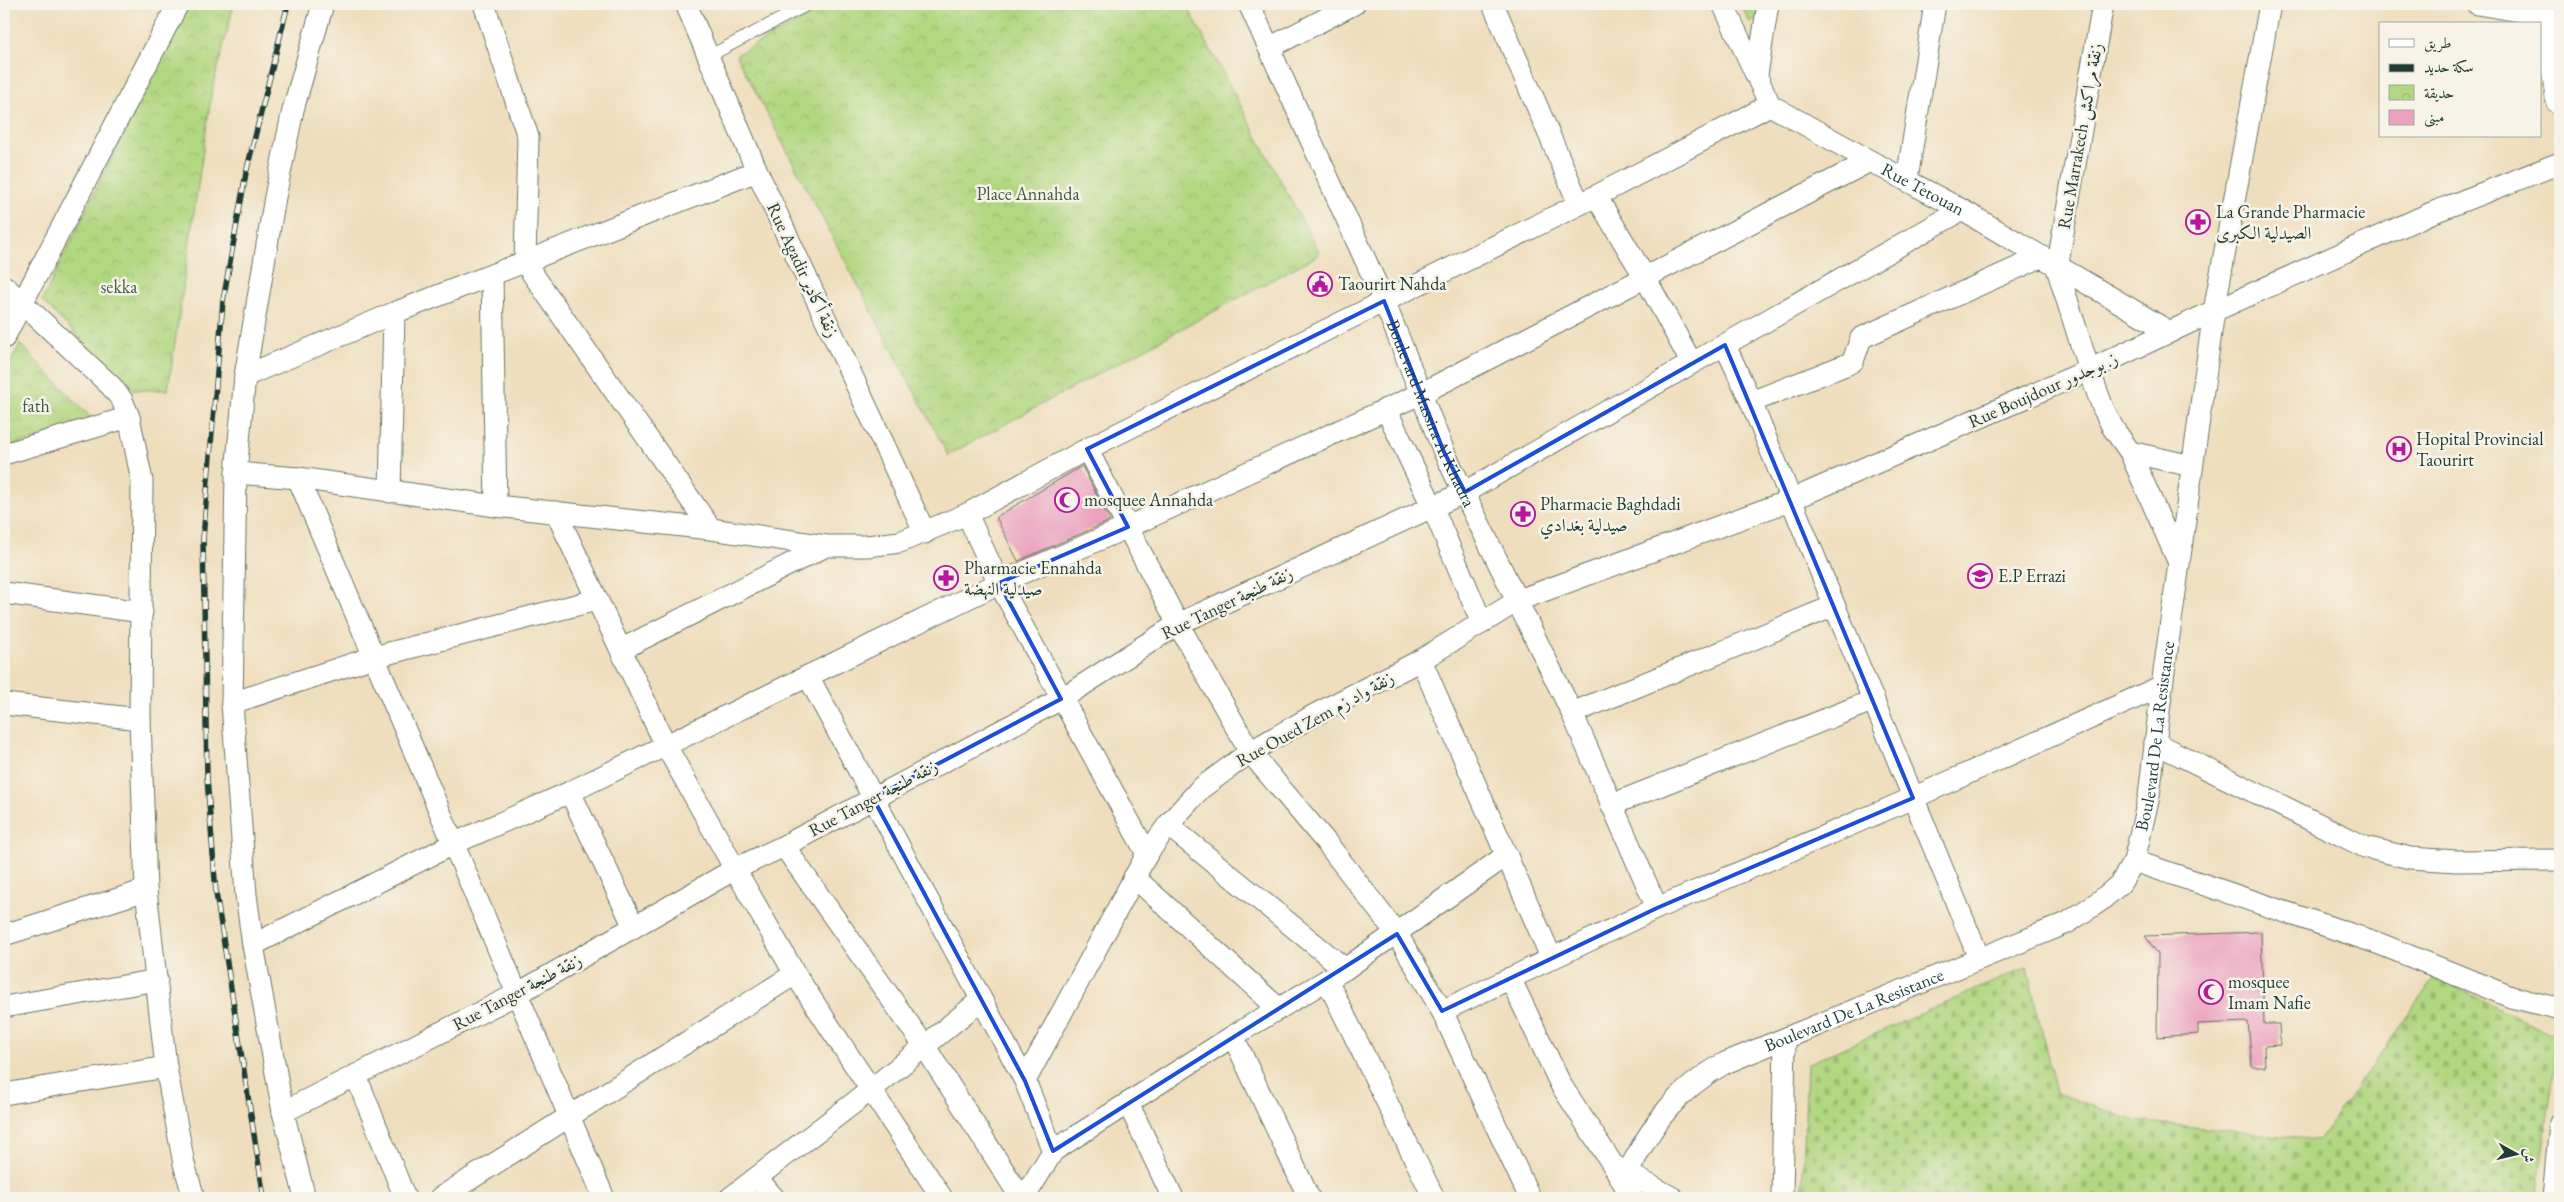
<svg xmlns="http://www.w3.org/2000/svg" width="2564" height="1202" font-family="'EB Garamond',Amiri,serif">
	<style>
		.cemetery { fill: url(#cemetery-stones); stroke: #688a5a }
		.park { fill: url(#park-crowns); stroke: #688a5a }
		.building { fill: #eba1bf }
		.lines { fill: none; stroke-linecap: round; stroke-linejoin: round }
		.service-casing { stroke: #687564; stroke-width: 13 }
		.minor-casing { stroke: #687564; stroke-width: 23 }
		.primary-casing { stroke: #687564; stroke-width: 29 }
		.service { stroke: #fff; stroke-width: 11 }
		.minor { stroke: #fff; stroke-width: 21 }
		.primary { stroke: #fff; stroke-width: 28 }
		.rail-casing { stroke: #1f3d34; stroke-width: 5.5 }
		.rail { stroke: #f7f3e8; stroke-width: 4; stroke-dasharray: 11; stroke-linecap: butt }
		.marked { fill: none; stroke: #1d4ed8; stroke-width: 4; stroke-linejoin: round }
		.labels { text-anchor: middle; stroke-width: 5; stroke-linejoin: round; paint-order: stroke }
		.street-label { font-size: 18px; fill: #1f3d34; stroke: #f7f3e8 }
		.park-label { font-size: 18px; fill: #3c5c43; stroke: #f7f3e8 }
		.poi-label { font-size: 18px; fill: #1f3d34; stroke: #f7f3e8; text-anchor: start }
	</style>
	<defs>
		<pattern id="cemetery-stones" width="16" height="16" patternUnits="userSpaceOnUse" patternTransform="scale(1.25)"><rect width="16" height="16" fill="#b1d780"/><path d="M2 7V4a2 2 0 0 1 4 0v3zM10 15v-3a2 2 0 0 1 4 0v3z" fill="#98b96f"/></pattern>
		<pattern id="park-crowns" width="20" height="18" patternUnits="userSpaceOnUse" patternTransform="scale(1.25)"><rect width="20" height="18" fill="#b1d780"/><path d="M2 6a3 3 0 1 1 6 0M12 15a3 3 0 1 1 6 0" fill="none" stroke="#98b96f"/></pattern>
	</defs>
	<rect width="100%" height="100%" fill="#f7f3e8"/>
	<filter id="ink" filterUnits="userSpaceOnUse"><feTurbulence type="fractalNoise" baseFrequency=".02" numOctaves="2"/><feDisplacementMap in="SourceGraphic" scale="10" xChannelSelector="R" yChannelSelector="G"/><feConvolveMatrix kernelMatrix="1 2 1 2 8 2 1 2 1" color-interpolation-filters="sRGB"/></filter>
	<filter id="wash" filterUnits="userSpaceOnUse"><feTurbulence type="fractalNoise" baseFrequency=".0096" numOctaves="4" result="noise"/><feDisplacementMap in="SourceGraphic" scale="20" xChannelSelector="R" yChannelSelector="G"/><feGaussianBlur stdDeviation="1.12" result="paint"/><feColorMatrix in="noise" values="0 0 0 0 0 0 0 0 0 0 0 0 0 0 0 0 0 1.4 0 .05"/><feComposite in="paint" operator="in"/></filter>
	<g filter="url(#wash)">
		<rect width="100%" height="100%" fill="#efdebd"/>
		<path class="cemetery" d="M2027,967L2056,1093L2136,1121L2319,1140L2435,977L2559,1037L2536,1198H1802L1807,1064Z"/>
		<path class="park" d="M186,4H234L212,90L168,390H133L42,301Z
			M831,4H1186L1320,254L948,455L736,55Z
			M1741,4H1761L1759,18L1750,23Z
			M20,344L96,423L4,448V376Z"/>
		<g id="blocks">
			<path class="building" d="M1082,466L1110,521L1018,561L996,517Z
				M2261,932L2264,1024H2279L2280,1045L2264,1046L2265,1067H2252L2248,1022L2198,1024V1034L2157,1037L2158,954L2145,936Z"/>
		</g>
	</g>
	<g filter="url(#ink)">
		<use href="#blocks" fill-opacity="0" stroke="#687564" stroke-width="1"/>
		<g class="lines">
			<defs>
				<path id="service" d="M709,56L809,4"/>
				<g id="minor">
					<path d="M484,4L528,137L525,263L711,529"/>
					<path d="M686,4L757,171L925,533"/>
					<path id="s1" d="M1249,4L1384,301L1444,452L1572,713L1657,908"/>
					<path d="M1493,4L1579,204"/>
					<path id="s2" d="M1723,4L1770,105L1870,161L1962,210L2170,332"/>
					<path d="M2103,4L2057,268L2089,370L2103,408L2113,428L2130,452L2179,563"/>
					<path d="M2477,4L2550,16"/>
					<path d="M1269,48L1354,4"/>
					<path d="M1757,75L1768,4"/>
					<path d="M1907,179L1935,4"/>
					<path d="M1596,196L1646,279L1691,362"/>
					<path d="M492,275L496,506"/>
					<path d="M4,286L111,386L122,400L129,417L142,481L140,719L146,890L166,1067L184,1164L194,1198"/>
					<path d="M4,338L178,4"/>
					<path d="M1725,345L1751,402L1979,958"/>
					<path d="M245,376L394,313L757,171"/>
					<path d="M1751,402L1848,364L1853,361L1861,338L2041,257"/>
					<path d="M1386,409L1432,506L1482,623"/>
					<path d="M1087,449L1178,624L1250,752L1326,842L1397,934L1442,1011L1530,1198"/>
					<path d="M2130,452L2192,466"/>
					<path d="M4,454L129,417"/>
					<path d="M236,473L298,478L496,506L711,529L826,546H867L900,542L967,514L1087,449L1596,196L1770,105"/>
					<path d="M298,478L604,1198"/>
					<path d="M390,492L394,313"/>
					<path d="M556,512L665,744L735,869L795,974L942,1198"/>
					<path d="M967,514L999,583L1147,854"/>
					<path d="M4,593L142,612"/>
					<path d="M622,649L826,546"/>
					<path d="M1421,660L1551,957"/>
					<path d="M808,676L1025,1081L1053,1151"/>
					<path d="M232,703L374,657L596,600"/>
					<path d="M4,704L140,719"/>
					<path d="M1572,713L1834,606"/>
					<path d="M2155,743L2365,847L2410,858L2456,861L2560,860"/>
					<path d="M570,792L634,927"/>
					<path d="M1611,805L1874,700"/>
					<path d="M1168,825L1345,969"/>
					<path d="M784,846L925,1047L1021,1198"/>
					<path d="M2134,861L2380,944L2511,997L2560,1009"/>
					<path d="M1134,877L1279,1009"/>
					<path d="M4,935L146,890"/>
					<path d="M253,945L453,844L570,792L999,583L1128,527L1422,393L1870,161"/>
					<path d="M1510,978L1561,1085L1613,1165L1673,1198"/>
					<path d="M1327,980L1434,1198"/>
					<path d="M4,1007L157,980"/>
					<path d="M1442,1011L1657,908L1913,798L2162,686"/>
					<path d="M1233,1036L1309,1198"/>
					<path d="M356,1076L405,1198"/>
					<path d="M1025,1081L1147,854L1168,825L1200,789L1250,752L1316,714L1421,660L1519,600L1791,500L2089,370L2214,311L2429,214L2560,163"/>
					<path d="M4,1094L166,1067"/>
					<path d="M1128,1103L1173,1198"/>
					<path d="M283,1112L517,994L735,869L784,846L1061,699L1178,624L1465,492L1962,210"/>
					<path d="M1615,1168L1632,1198"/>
					<path id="s3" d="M1627,1174C1653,1123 1675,1091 1725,1063L2067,923L2100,901L2120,884L2134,861L2149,796L2162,686L2214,311L2270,4"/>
					<path d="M757,1178L774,1198"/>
					<path d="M305,1198L283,1112L253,945L246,895L232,703L236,473L245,376L275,197L293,110L323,4"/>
					<path d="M440,1198L795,974"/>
					<path d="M730,1198L872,1089L981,1000"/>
					<path d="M1024,1198L1053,1151L1233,1036L1345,969L1507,855"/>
					<path d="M1782,1198L1785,1040"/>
					<path d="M2553,1198L2560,1123"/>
				</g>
				<path id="primary" d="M2552,4L2553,49L2560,101"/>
			</defs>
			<use href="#service" class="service-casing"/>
			<use href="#minor" class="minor-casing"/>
			<use href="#primary" class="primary-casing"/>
			<use href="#service" class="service"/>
			<use href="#minor" class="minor"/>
			<use href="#primary" class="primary"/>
			<defs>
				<path id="rail" d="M264,1198L216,893L207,778L203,539L223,301L246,173L288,4"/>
			</defs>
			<use href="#rail" class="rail-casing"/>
			<use href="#rail" class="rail"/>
		</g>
	</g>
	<path class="marked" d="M1384,301L1444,452L1465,492L1725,345L1913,798L1657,908L1442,1011L1397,934L1053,1151L1025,1081L873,798L1061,699L999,583L1128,527L1087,449Z"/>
	<defs>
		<symbol id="pharmacy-ring" viewBox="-11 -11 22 22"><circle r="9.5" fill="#f7f3e8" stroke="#b5179e" stroke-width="1.5"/><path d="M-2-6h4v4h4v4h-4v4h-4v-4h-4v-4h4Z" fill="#b5179e"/></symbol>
		<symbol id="civic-ring" viewBox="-11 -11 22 22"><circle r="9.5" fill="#f7f3e8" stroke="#b5179e" stroke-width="1.5"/><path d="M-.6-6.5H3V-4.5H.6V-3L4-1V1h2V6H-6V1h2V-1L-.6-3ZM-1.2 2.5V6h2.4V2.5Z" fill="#b5179e"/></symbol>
		<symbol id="hospital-ring" viewBox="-11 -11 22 22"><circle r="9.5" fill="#f7f3e8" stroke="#b5179e" stroke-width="1.5"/><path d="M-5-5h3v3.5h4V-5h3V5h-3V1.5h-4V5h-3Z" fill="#b5179e"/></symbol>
		<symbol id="mosque-ring" viewBox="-11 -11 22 22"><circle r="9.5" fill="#f7f3e8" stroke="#b5179e" stroke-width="1.5"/><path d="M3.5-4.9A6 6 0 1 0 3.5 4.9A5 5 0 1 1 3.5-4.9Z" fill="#b5179e"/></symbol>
		<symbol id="school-ring" viewBox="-11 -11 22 22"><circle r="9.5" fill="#f7f3e8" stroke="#b5179e" stroke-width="1.5"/><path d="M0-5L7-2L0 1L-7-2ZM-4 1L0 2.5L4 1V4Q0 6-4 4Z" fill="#b5179e"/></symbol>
	</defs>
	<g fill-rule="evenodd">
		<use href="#pharmacy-ring" x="2184" y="208" width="28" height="28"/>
		<use href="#civic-ring" x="1306" y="270" width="28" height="28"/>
		<use href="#hospital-ring" x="2385" y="435" width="28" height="28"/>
		<use href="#mosque-ring" x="1053" y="486" width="28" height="28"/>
		<use href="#pharmacy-ring" x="1509" y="500" width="28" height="28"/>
		<use href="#school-ring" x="1966" y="562" width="28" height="28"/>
		<use href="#pharmacy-ring" x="932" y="564" width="28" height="28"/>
		<use href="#mosque-ring" x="2197" y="978" width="28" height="28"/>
	</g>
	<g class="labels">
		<g class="street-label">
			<text transform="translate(2080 136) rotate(-80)" y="6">Rue Marrakech زنقة مراكش</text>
			<text dy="6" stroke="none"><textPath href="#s2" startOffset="286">Rue Tetouan</textPath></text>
			<text transform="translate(803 270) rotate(65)" y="6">Rue Agadir زنقة أكادير</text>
			<text transform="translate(2043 390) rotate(-24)" y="6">Rue Boujdour ز. بوجدور</text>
			<text dy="6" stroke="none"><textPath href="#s1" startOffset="448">Boulevard Massira Al Khadra</textPath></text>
			<text transform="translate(1227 603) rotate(-26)" y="6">Rue Tanger زنقة طنجة</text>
			<text transform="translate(1315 719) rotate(-29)" y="6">Rue Oued Zem زنقة واد زم</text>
			<text dy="6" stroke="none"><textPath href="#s3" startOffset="740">Boulevard De La Resistance</textPath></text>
			<text transform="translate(873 798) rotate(-28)" y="6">Rue Tanger زنقة طنجة</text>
			<text transform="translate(517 992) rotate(-28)" y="6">Rue Tanger زنقة طنجة</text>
			<text dy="6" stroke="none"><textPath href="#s3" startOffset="290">Boulevard De La Resistance</textPath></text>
		</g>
		<g class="park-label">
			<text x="1028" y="200">Place Annahda</text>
			<text x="119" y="293">sekka</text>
			<text x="36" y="412">fath</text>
		</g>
		<g class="poi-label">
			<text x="2216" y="218">La Grande Pharmacie<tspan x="2216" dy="21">الصيدلية الكبرى</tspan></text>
			<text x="1338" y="290">Taourirt Nahda</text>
			<text x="2416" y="445">Hopital Provincial<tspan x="2416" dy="21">Taourirt</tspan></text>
			<text x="1084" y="506">mosquee Annahda</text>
			<text x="1540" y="510">Pharmacie Baghdadi<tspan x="1540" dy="21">صيدلية بغدادي</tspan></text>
			<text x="964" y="574">Pharmacie Ennahda<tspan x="964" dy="21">صيدلية النهضة</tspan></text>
			<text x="1998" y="582">E.P Errazi</text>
			<text x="2228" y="988">mosquee<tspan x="2228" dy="21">Imam Nafie</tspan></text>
		</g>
	</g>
	<rect width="2564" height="1202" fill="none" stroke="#f7f3e8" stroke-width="20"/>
	<rect x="2379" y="22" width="162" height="115" fill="#f7f3e8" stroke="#a1aaa0"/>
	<rect x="2389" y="39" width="25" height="8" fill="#ffffff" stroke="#a1aaa0"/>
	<text x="2424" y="48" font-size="15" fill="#1f3d34">طريق</text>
	<rect x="2389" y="64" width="25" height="8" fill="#1f3d34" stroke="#a1aaa0"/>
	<text x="2424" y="72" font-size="15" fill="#1f3d34">سكة حديد</text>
	<rect x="2389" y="85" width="25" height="15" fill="url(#park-crowns)" stroke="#a1aaa0"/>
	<text x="2424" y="98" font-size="15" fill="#1f3d34">حديقة</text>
	<rect x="2389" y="110" width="25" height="15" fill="#eba1bf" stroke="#a1aaa0"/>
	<text x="2424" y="122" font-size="15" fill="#1f3d34">مبنى</text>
	<g transform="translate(2516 1154) rotate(98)" stroke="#f7f3e8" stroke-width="4" paint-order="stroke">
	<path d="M0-4L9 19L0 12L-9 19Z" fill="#1f3d34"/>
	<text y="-8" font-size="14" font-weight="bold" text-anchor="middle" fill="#1f3d34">ش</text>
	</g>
</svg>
